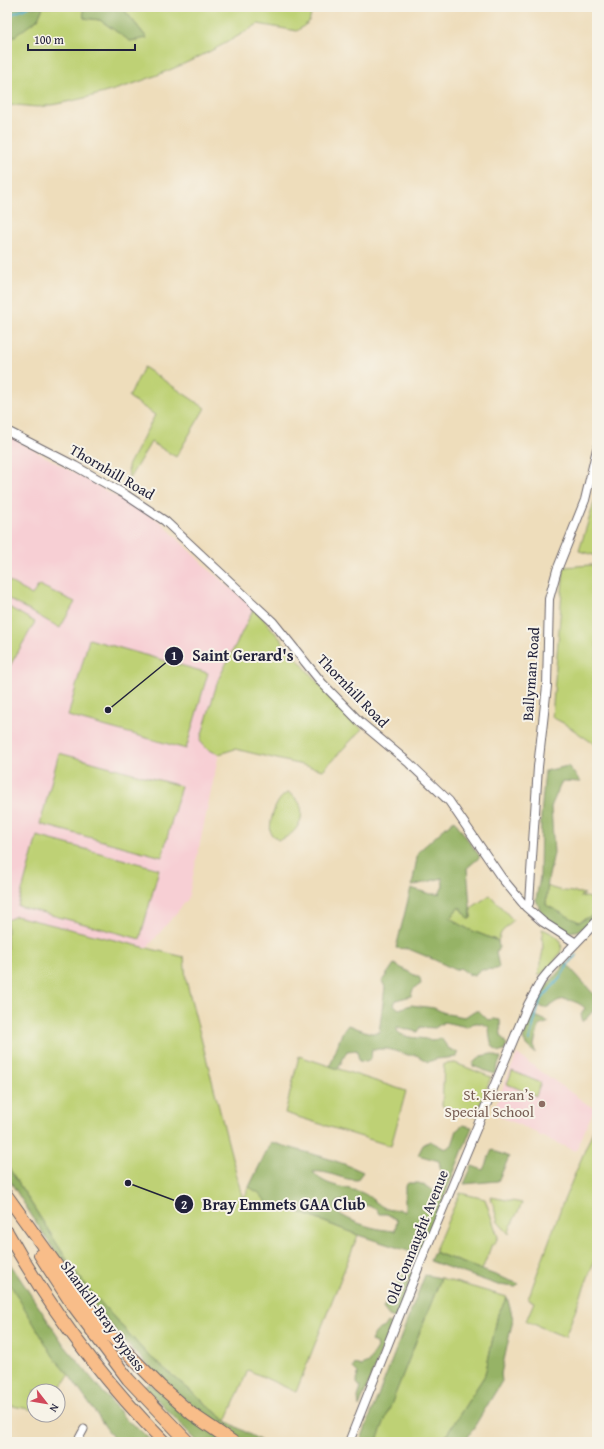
<svg xmlns="http://www.w3.org/2000/svg" width="604" height="1449" font-family="'Gentium Book Plus',serif">
	<style>
		.built { fill: #f7cfd4 }
		.green { fill: #bed174; stroke: #707a58 }
		.forest { fill: #96b366; stroke: #5c6a50; fill-rule: evenodd }
		.lines { fill: none; stroke-linecap: round; stroke-linejoin: round }
		.stream { stroke: #4daecc; stroke-width: 2 }
		.minor-casing { stroke: #696368; stroke-width: 9 }
		.tertiary-casing { stroke: #696368; stroke-width: 10 }
		.motorway-casing { stroke: #696368; stroke-width: 14 }
		.minor { stroke: #fff; stroke-width: 7 }
		.tertiary { stroke: #fff; stroke-width: 8 }
		.motorway { stroke: #f8bd89; stroke-width: 12 }
		.education-dot { fill: #8d6e63; stroke: #f7f3e8; stroke-width: 1.5 }
		.labels { text-anchor: middle; stroke-width: 4; stroke-linejoin: round; paint-order: stroke }
		.street-label { font-size: 15px; fill: #22223b; stroke: #f7f3e8 }
		.education-label { font-size: 15px; fill: #785e54; stroke: #f7f3e8; text-anchor: end }
		.leader { fill: none; stroke: #22223b; stroke-width: 1.5 }
		.callout-dot { fill: #22223b; stroke: #f7f3e8; stroke-width: 1.5 }
		.mark-label { font-size: 12px; text-anchor: middle; font-weight: bold; fill: #fff }
		.callout-label { font-size: 16px; text-anchor: middle; font-weight: bold; fill: #22223b; stroke: #f7f3e8; stroke-width: 4; stroke-linejoin: round; paint-order: stroke }
	</style>
	<rect width="100%" height="100%" fill="#f7f3e8"/>
	<filter id="ink" filterUnits="userSpaceOnUse"><feTurbulence type="fractalNoise" baseFrequency=".025" numOctaves="2"/><feDisplacementMap in="SourceGraphic" scale="8" xChannelSelector="R" yChannelSelector="G"/><feConvolveMatrix kernelMatrix="1 2 1 2 8 2 1 2 1" color-interpolation-filters="sRGB"/></filter>
	<filter id="wash" filterUnits="userSpaceOnUse"><feTurbulence type="fractalNoise" baseFrequency=".012" numOctaves="4" result="noise"/><feDisplacementMap in="SourceGraphic" scale="16" xChannelSelector="R" yChannelSelector="G"/><feGaussianBlur stdDeviation="0.9" result="paint"/><feColorMatrix in="noise" values="0 0 0 0 0 0 0 0 0 0 0 0 0 0 0 0 0 1.4 0 .05"/><feComposite in="paint" operator="in"/></filter>
	<g filter="url(#wash)">
		<rect width="100%" height="100%" fill="#edb"/>
		<path class="built" d="M7,435L160,521L206,567L254,608L218,680L208,750L219,754L188,899L147,948L16,916L7,920Z
			M517,1054L594,1109L576,1151L540,1136L536,1132L496,1115L493,1112Z"/>
		<path class="green" d="M43,7H83L84,18L100,20L131,41L147,38L122,7H313L309,22L297,31L258,24C193,65 122,93 46,106C33,109 20,103 7,106V40L38,19Z
			M144,367L205,408L176,457L151,442L129,479L128,466L155,415L129,397Z
			M597,493V556L579,551Z
			M590,565H597V746L565,724L552,717L564,567Z
			M7,580L32,595L39,585L75,602L60,628L7,598Z
			M7,606L35,622L7,671Z
			M254,608L341,710L362,729L323,770L235,749L219,754L208,750L200,741L218,680Z
			M89,639L208,673L186,749L68,716Z
			M59,753L181,786L162,857L40,824Z
			M288,793C312,804 302,835 278,840L271,834C268,823 276,797 288,793Z
			M37,836L159,869L140,939L18,906Z
			M547,886C559,892 572,891 585,894L580,896L597,899L595,914L579,922L546,906Z
			M490,895L513,920L501,933L498,941L468,929L450,918L458,908H461L465,914L471,918V908Z
			M16,916L184,957L186,980L243,1200L271,1142L286,1207L358,1235L296,1392L248,1370L226,1421L146,1353L93,1294L71,1266L7,1165V920Z
			M542,929C577,942 558,957 541,975H538L543,950Z
			M299,1056L406,1091L391,1146L285,1113Z
			M455,1063L491,1077L475,1117L442,1106L444,1064Z
			M512,1071L541,1083L536,1096L507,1084Z
			M597,1121V1254L565,1337L526,1321L534,1302L528,1299L562,1205Z
			M460,1193L485,1199L498,1237L494,1245L492,1244L482,1270L434,1252Z
			M491,1197L522,1203C519,1211 509,1227 509,1234L498,1222Z
			M7,1278L69,1375L58,1391H34V1410L7,1405Z
			M441,1278L507,1297L498,1314L485,1375L442,1442H376Z"/>
		<path class="forest" d="M7,7H43L38,19L8,41Z
			M83,7H122L147,38L130,41L100,20L84,18Z
			M568,766L581,782L562,781L551,807L554,853L548,880L546,905L579,922L595,914L597,908V916L582,929L576,931L567,932L553,924L541,912L536,900L540,876L541,816L545,771Z
			M454,820L480,857L467,868L471,918L469,919L461,908H458L450,918L468,929L498,941L499,947L496,953L499,967L497,969L480,970L474,975H470L460,968L455,970C440,962 426,956 411,950C407,948 401,949 396,948L411,888L430,894H439L443,886L442,878L412,886L418,852Z
			M566,963L597,998V1014L593,1011L583,1022L581,1015L585,1008C580,1003 568,998 560,1000C553,1002 552,1007 543,1008L536,1002L548,984Z
			M394,964L420,978L421,984L413,989L411,996L396,1000L394,1005L399,1009L411,1005L434,1008L447,1014L465,1017L474,1011H479L488,1020L494,1019L500,1020L501,1036L507,1045L504,1051L500,1052C489,1047 490,1037 489,1027C480,1022 475,1021 467,1027L444,1022L435,1028L420,1027L417,1032L397,1027V1031C405,1040 421,1036 432,1041L441,1038L448,1048L458,1053L457,1057L436,1059L428,1062L416,1055H408L388,1049H372L371,1058L367,1062L359,1061L357,1050L347,1051L338,1069L330,1066L342,1033L348,1025L370,1033H379L385,987L382,981Z
			M531,1014L549,1022L539,1026L534,1045L535,1053L526,1045L523,1039Z
			M491,1054L501,1058L494,1074L473,1066V1063L481,1056Z
			M463,1125L472,1127L419,1259L408,1251L358,1235L286,1207L281,1209L268,1204L259,1193L249,1187L271,1142C302,1152 334,1158 363,1172L357,1180C341,1180 328,1170 313,1172C325,1187 343,1186 360,1192C373,1196 383,1214 398,1209L405,1212V1186L408,1183H419L435,1191L441,1172L439,1161L418,1155L423,1145L430,1141L445,1149L452,1145L457,1130ZM337,1201L369,1206L377,1210L379,1214H387L397,1220L395,1231C375,1230 352,1223 335,1211Z
			M492,1150L509,1157L498,1181L464,1184L472,1166L483,1170Z
			M7,1165L71,1266L93,1294L146,1353L226,1421L263,1442C258,1442 252,1443 247,1442C232,1438 216,1423 204,1414C120,1351 61,1265 7,1176Z
			M434,1252L519,1284L516,1287L498,1285L430,1261Z
			M7,1259L64,1345L127,1421L137,1427L152,1442H116L69,1375L53,1356L7,1279Z
			M405,1271L413,1273L395,1318L389,1316L383,1308L397,1283Z
			M425,1275L441,1278L378,1438L376,1442H360Z
			M507,1297L513,1319L501,1374L502,1381L465,1442H442L485,1375L498,1314Z
			M387,1322L392,1324L359,1407L358,1397L361,1388L357,1383L358,1373L353,1368L355,1364L361,1366L368,1363L377,1348L376,1343L371,1341C374,1335 376,1330 383,1328Z
			M150,1384L225,1442H198L144,1386Z"/>
		<g class="lines">
			<path class="stream" d="M7,16L29,7
				M529,1041L540,1001L560,978L571,960L577,955"/>
		</g>
	</g>
	<g filter="url(#ink)">
		<g class="lines">
			<defs>
				<path id="minor" d="M77,1442L84,1429"/>
				<path id="tertiary" d="M7,431L75,466L126,495L165,521L273,622L322,683L360,722L409,763L449,801L501,877L526,907L543,922L576,943
					M526,907L529,903L538,767L547,686L549,599L557,570L585,500L597,449
					M349,1442L421,1261L528,1005L541,981L550,970L597,921"/>
				<path id="motorway" d="M7,1196L98,1323L160,1386L192,1414L233,1442
					M7,1232C50,1309 102,1379 164,1442
					M40,1255L70,1301L128,1379L188,1442"/>
			</defs>
			<use href="#minor" class="minor-casing"/>
			<use href="#tertiary" class="tertiary-casing"/>
			<use href="#motorway" class="motorway-casing"/>
			<use href="#minor" class="minor"/>
			<use href="#tertiary" class="tertiary"/>
			<use href="#motorway" class="motorway"/>
		</g>
	</g>
	<circle class="education-dot" cx="542" cy="1104" r="4"/>
	<g class="labels">
		<g class="street-label">
			<text transform="translate(112 472) rotate(30)" y="5">Thornhill Road</text>
			<text transform="translate(531 674) rotate(-86)" y="5">Ballyman Road</text>
			<text transform="translate(353 691) rotate(46)" y="5">Thornhill Road</text>
			<text transform="translate(417 1237) rotate(-68)" y="5">Old Connaught Avenue</text>
			<text transform="translate(103 1316) rotate(54)" y="5">Shankill-Bray Bypass</text>
		</g>
		<g class="education-label">
			<text x="534" y="1100">St. Kieran’s<tspan x="534" dy="17">Special School</tspan></text>
		</g>
	</g>
	<path class="leader" d="M108 710L174 656M128 1183L184 1204"/>
	<g class="callout-dot">
		<circle cx="108" cy="710" r="4"/>
		<circle cx="128" cy="1183" r="4"/>
		<circle cx="174" cy="656" r="10"/>
		<circle cx="184" cy="1204" r="10"/>
	</g>
	<g class="mark-label">
		<text x="174" y="660">1</text>
		<text x="184" y="1209">2</text>
	</g>
	<g class="callout-label">
		<text x="243" y="661">Saint Gerard's</text>
		<text x="284" y="1210">Bray Emmets GAA Club</text>
	</g>
	<rect width="604" height="1449" fill="none" stroke="#f7f3e8" stroke-width="24"/>
	<g transform="translate(46 1403) rotate(121)"><circle r="19" fill="#f7f3e8" stroke="#a29fa3"/>
	<path d="M0-3L7 15L0 10L-7 15Z" fill="#d1495b"/>
	<text y="-6" font-size="11" font-weight="bold" text-anchor="middle" fill="#22223b">N</text>
	</g>
	<path d="M28 44v6h107v-6" fill="none" stroke="#22223b" stroke-width="2"/>
	<text x="34" y="44" font-size="12" fill="#22223b" stroke="#f7f3e8" stroke-width="3" paint-order="stroke">100 m</text>
</svg>
